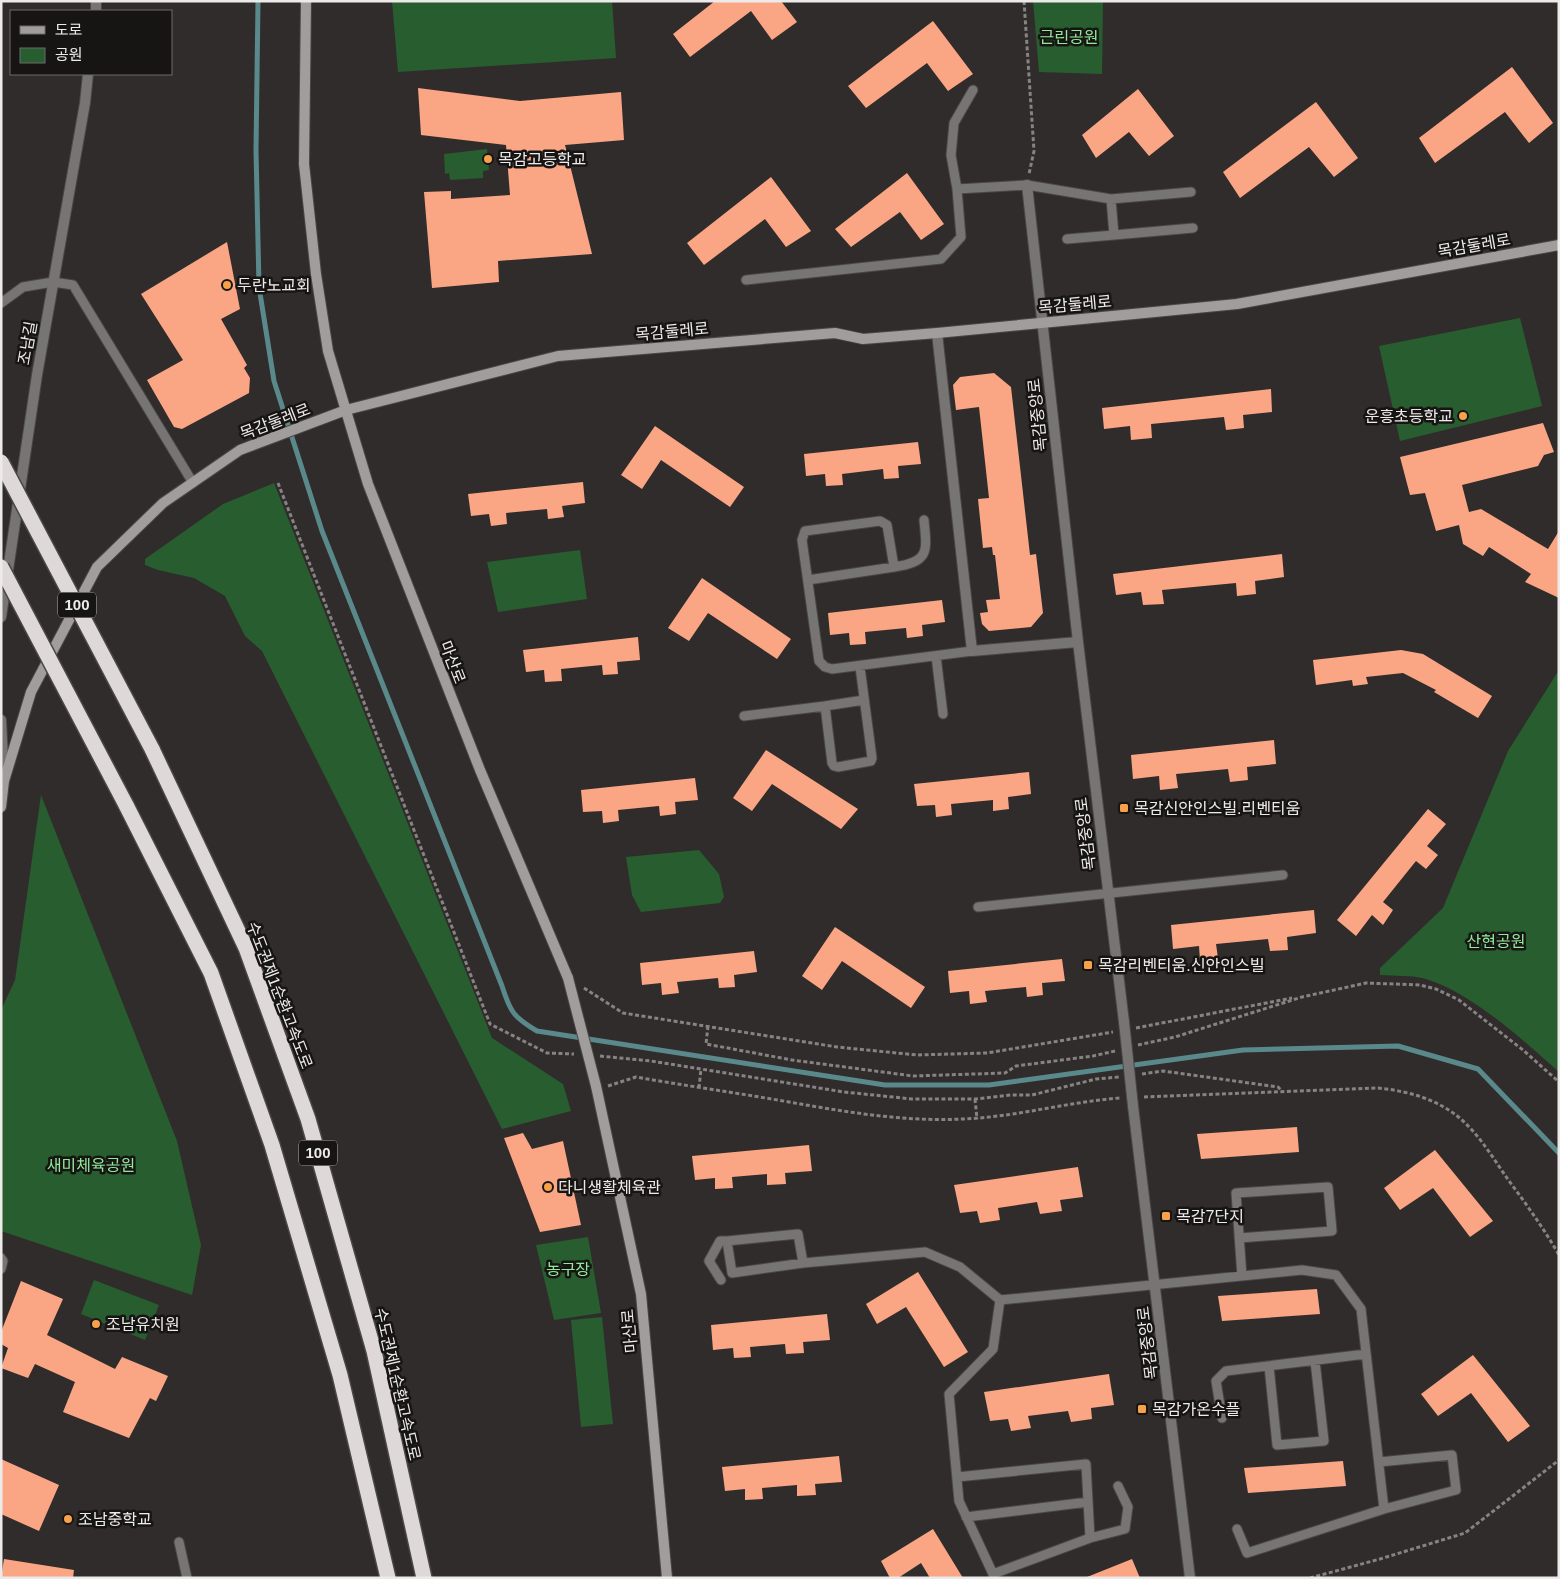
<svg xmlns="http://www.w3.org/2000/svg" width="1560" height="1579" font-family="Helvetica,'Noto Sans KR',sans-serif">
	<style>
		.green { fill: #285d2f }
		.lines { fill: none; stroke-linecap: round; stroke-linejoin: round }
		.stream { stroke: #5a898c; stroke-width: 5 }
		.building { fill: #faa684 }
		.lane-casing { stroke: #4a4746; stroke-width: 11 }
		.street-casing { stroke: #4a4746; stroke-width: 12 }
		.secondary-casing { stroke: #4a4746; stroke-width: 12 }
		.highway-casing { stroke: #4a4746; stroke-width: 18 }
		.path { stroke: #868382; stroke-width: 3; stroke-dasharray: 4 2.5; stroke-linecap: butt }
		.lane { stroke: #777574; stroke-width: 9 }
		.street { stroke: #777574; stroke-width: 10 }
		.secondary { stroke: #a19d9c; stroke-width: 10 }
		.highway { stroke: #ded9d8; stroke-width: 15 }
		.street-bridge-casing { stroke: #4a4746; stroke-width: 12; stroke-linecap: butt }
		.secondary-bridge-casing { stroke: #4a4746; stroke-width: 12; stroke-linecap: butt }
		.highway-bridge-casing { stroke: #4a4746; stroke-width: 18; stroke-linecap: butt }
		.street-bridge { stroke: #777574; stroke-width: 10 }
		.secondary-bridge { stroke: #a19d9c; stroke-width: 10 }
		.highway-bridge { stroke: #ded9d8; stroke-width: 15 }
		.poi-dot { fill: #f7a14a; stroke: #171514; stroke-width: 2 }
		.labels { text-anchor: middle; stroke-width: 5; stroke-linejoin: round; paint-order: stroke }
		.shield { fill: #171514; stroke: #adabaa; stroke-width: 1 }
		.shield-label { font-size: 15px; font-weight: bold; fill: #edebea }
		.park-label { font-size: 16px; fill: #91ea99; stroke: #171514 }
		.poi-label { font-size: 16px; fill: #edebea; stroke: #171514; text-anchor: start }
		.street-label { font-size: 16px; fill: #edebea; stroke: #171514 }
	</style>
	<rect width="100%" height="100%" fill="#302c2b"/>
	<path class="green" d="M392,1H612L616,58L398,72Z
		M1033,1H1103L1102,74L1039,72Z
		M487,149L489,170L483,171V178L450,180L449,173L445,174L444,154Z
		M1520,318L1542,406L1400,441L1379,346Z
		M274,483L492,1038L563,1084L571,1111L502,1129L262,651L245,636L225,596L194,578L158,570L145,565V559L223,504Z
		M580,550L587,599L498,612L487,562Z
		M1559,670V1072C1523,1040 1472,993 1426,979C1412,975 1395,976 1380,975V968L1443,908L1508,751Z
		M41,795L177,1141L201,1245L192,1295L1,1231V1010L15,980Z
		M699,850L719,874L724,897L720,903L641,912L632,895L626,857Z
		M588,1237L601,1313L554,1320L536,1245Z
		M94,1280L159,1305L145,1340L81,1314Z
		M602,1317L613,1424L581,1427L571,1320Z"/>
	<g class="lines">
		<path class="stream" d="M258,1L256,150L259,287L274,381L322,531L502,986C510,1011 513,1017 537,1031L885,1085H989L1243,1050L1398,1046L1478,1069L1559,1153"/>
	</g>
	<path class="building" d="M715,1H781L797,22L772,40L751,11L690,57L673,34Z
		M933,21L973,74L948,91L927,63L866,108L848,86Z
		M1512,67L1553,123L1529,143L1505,112L1435,163L1419,138Z
		M418,88L520,101L621,92L624,140L565,145L592,254L498,261L499,282L432,288L424,192L451,191V199L510,195L506,145L421,135Z
		M1138,89L1174,136L1149,156L1129,132L1096,158L1082,135Z
		M1316,102L1358,158L1334,177L1309,147L1240,198L1223,172Z
		M907,173L944,224L921,240L900,212L851,247L835,229Z
		M771,177L811,231L786,247L765,219L704,265L687,243Z
		M227,242L240,309L221,319L247,365L244,368L250,378L249,393L182,429L174,427L147,380L183,360L141,294Z
		M994,373L1011,387L1030,555L1036,554L1043,613L1031,627L989,631L982,624L980,613L988,612L986,600L1000,599L995,555H993L992,547L983,548L978,499L989,498L979,407L956,410L953,385L960,377Z
		M1271,389L1272,412L1243,415L1244,428L1226,430L1224,417L1151,424L1152,438L1131,440L1130,426L1104,429L1102,408Z
		M1543,423L1554,452L1544,455L1538,466L1462,485L1469,512L1481,509L1548,549L1559,531V598L1525,582L1531,574L1489,547L1483,556L1463,544L1459,525L1436,531L1425,493L1410,495L1400,457Z
		M655,426L744,487L730,507L661,460L642,489L621,475Z
		M918,442L921,464L898,466L899,478L884,479L883,469L842,474L843,485L826,486L825,474L806,476L804,454Z
		M583,482L585,503L562,506L564,517L548,519L547,509L506,513L507,524L491,526L489,514L471,516L468,494Z
		M1282,554L1284,577L1255,581L1256,594L1237,596L1236,583L1162,590L1164,604L1143,605L1141,592L1116,595L1113,574Z
		M702,578L791,639L777,659L708,613L689,641L668,628Z
		M942,600L945,622L922,625L923,636L907,638L906,628L865,632L866,644L850,645L849,633L830,635L828,613Z
		M638,637L640,660L617,662L618,674L603,675L602,665L561,669L562,681L545,682L544,670L526,672L523,650Z
		M1401,650L1423,654L1492,696L1478,718L1434,692L1436,690L1403,673L1366,677L1368,684L1353,686L1352,680L1316,685L1313,660Z
		M1274,740L1276,764L1247,767L1248,780L1230,782L1228,769L1176,774L1178,788L1160,790L1159,776L1133,779L1131,755Z
		M766,750L858,809L841,829L772,784L752,811L733,798Z
		M1029,772L1031,794L1008,797L1009,809L993,811V800L951,804L952,815L936,817L935,805L917,806L914,784Z
		M695,778L698,800L675,802L676,814L660,816L659,806L618,810L619,821L603,823L602,811L583,812L581,790Z
		M1428,809L1446,824L1427,846L1438,855L1426,869L1416,861L1383,902L1393,910L1383,925L1372,915L1356,936L1337,920Z
		M1314,910L1316,933L1287,937L1288,950L1270,951L1268,939L1216,944L1218,958L1200,960L1199,946L1173,949L1171,925Z
		M835,927L925,987L911,1008L842,961L822,990L802,976Z
		M754,951L757,972L734,975L735,987L719,988L718,978L677,982L679,993L662,995L661,983L642,985L640,963Z
		M1062,959L1065,981L1042,983L1043,995L1027,997L1026,987L985,991L987,1002L970,1004L969,991L950,993L948,971Z
		M1297,1127L1299,1152L1201,1159L1197,1134Z
		M523,1133L532,1149L563,1141L581,1225L540,1232L504,1138Z
		M809,1145L812,1171L785,1173L786,1184L767,1185V1174L732,1177L733,1188L715,1189V1178L695,1180L692,1156Z
		M1435,1150L1493,1221L1470,1237L1433,1188L1400,1210L1384,1188Z
		M1078,1167L1083,1197L1060,1200L1062,1211L1040,1214L1037,1202L998,1208L1000,1220L980,1223L977,1211L960,1213L954,1185Z
		M918,1272L968,1352L944,1367L906,1307L877,1324L866,1304Z
		M21,1281L63,1299L47,1335L115,1369L122,1357L168,1376L156,1401L150,1398L129,1438L63,1412L75,1382L35,1364L28,1378L1,1368L8,1348L1,1344V1332Z
		M1317,1289L1320,1314L1222,1321L1218,1296Z
		M827,1314L830,1340L803,1342L804,1353L786,1354L785,1344L750,1347L751,1357L734,1358L733,1348L713,1350L711,1325Z
		M1473,1355L1530,1426L1508,1442L1471,1393L1438,1416L1421,1394Z
		M1109,1374L1114,1405L1091,1408L1092,1419L1071,1422L1068,1411L1028,1416L1031,1428L1011,1431L1008,1419L990,1421L984,1392Z
		M839,1456L842,1482L815,1484L816,1495L797,1496V1485L762,1488L763,1499L745,1500V1489L725,1491L722,1467Z
		M1,1459L59,1485L39,1531L1,1514Z
		M1343,1461L1346,1486L1248,1493L1244,1468Z
		M933,1529L963,1578H930L921,1563L898,1578H890L881,1561Z
		M4,1559L74,1570L73,1578H1Z
		M1132,1559L1140,1578H1087V1577Z"/>
	<g class="lines">
		<defs>
			<path id="lane" d="M957,189L951,155L954,123L973,90
				M1114,235L1193,228
				M1067,239L1114,235L1111,199
				M746,280L941,259L961,237L957,189L1027,185L1111,199L1191,192
				M1,303L23,287L53,282L73,285L193,483
				M894,567C930,562 927,551 924,520
				M808,580L894,567L887,525L880,521L805,531L802,540L819,661L825,667L832,669L972,651
				M936,656L943,714
				M860,667L872,758L871,761L838,767L834,766L832,763L825,706L864,700
				M744,716L825,706
				M978,907L1283,875
				M1239,1238L1332,1231L1328,1187L1236,1193L1242,1276
				M727,1241L798,1234L803,1263
				M1,1258L3,1261L1,1269
				M721,1280L709,1261L720,1241H727L732,1273L803,1263L925,1252L960,1267L1000,1300
				M1269,1366L1277,1445L1324,1441L1315,1361
				M1222,1418L1216,1381L1226,1371L1366,1354
				M1379,1462L1452,1455L1456,1490L1384,1509
				M957,1477L1086,1464L1090,1538
				M1118,1486L1128,1507L1125,1529L1090,1538L993,1574L959,1501L949,1394L993,1349L1000,1300L1302,1270L1336,1275L1361,1309L1384,1509L1247,1553L1237,1529
				M966,1517L1088,1502
				M179,1542L187,1578"/>
			<path id="street" d="M96,11V1
				M1027,185L1078,642L1124,1022
				M937,333L972,651L1078,642
				M1,617L37,375L85,103L88,74
				M1,720L4,778
				M1133,1106L1190,1578"/>
			<path id="secondary" d="M306,1L304,164L316,274L328,351L368,484L480,770L568,978
				M1,807L4,781L31,692L97,567L163,503L240,450L346,410L558,356L835,333L863,339L937,333L1237,304L1559,245
				M596,1086L641,1294L667,1578"/>
			<path id="highway" d="M152,749L246,948L308,1119L374,1351L424,1578
				M126,805L211,973L272,1145L340,1375L388,1578"/>
		</defs>
		<use href="#lane" class="lane-casing"/>
		<use href="#street" class="street-casing"/>
		<use href="#secondary" class="secondary-casing"/>
		<use href="#highway" class="highway-casing"/>
		<path class="path" d="M1024,1L1034,151L1029,174
			M278,483L490,1024L547,1053L574,1054
			M584,988L623,1013L837,1047L917,1055L987,1053L1113,1032
			M708,1026L706,1044L792,1060L913,1076L1005,1073L1016,1066L1093,1056L1115,1051
			M1136,1028L1292,998
			M1138,1045L1175,1037L1302,997L1366,983L1420,985L1436,989L1459,1000L1523,1050L1559,1082
			M600,1056L651,1061L844,1092L912,1099H975L1011,1095H1032L1096,1079L1119,1077
			M1142,1074L1163,1071L1278,1087L1281,1090
			M608,1086L636,1077C687,1086 738,1093 789,1102C846,1112 905,1122 963,1119C1016,1117 1067,1102 1120,1098
			M699,1088L701,1069
			M1144,1097L1378,1088C1408,1091 1438,1099 1462,1120C1481,1137 1495,1161 1509,1181C1527,1205 1544,1229 1559,1255
			M975,1099L977,1119
			M1310,1578L1380,1559L1465,1533L1559,1460"/>
		<use href="#lane" class="lane"/>
		<use href="#street" class="street"/>
		<use href="#secondary" class="secondary"/>
		<use href="#highway" class="highway"/>
		<defs>
			<path id="street-bridge" d="M1124,1022L1133,1106"/>
			<path id="secondary-bridge" d="M568,978L596,1086"/>
			<path id="highway-bridge" d="M1,462L152,749
				M1,567L126,805"/>
		</defs>
		<use href="#street-bridge" class="street-bridge-casing"/>
		<use href="#secondary-bridge" class="secondary-bridge-casing"/>
		<use href="#highway-bridge" class="highway-bridge-casing"/>
		<use href="#street-bridge" class="street-bridge"/>
		<use href="#secondary-bridge" class="secondary-bridge"/>
		<use href="#highway-bridge" class="highway-bridge"/>
	</g>
	<g class="poi-dot">
		<circle cx="488" cy="159" r="5"/>
		<circle cx="227" cy="285" r="5"/>
		<circle cx="1463" cy="416" r="5"/>
		<rect x="1119" y="803" width="10" height="10" rx="2.5"/>
		<rect x="1083" y="960" width="10" height="10" rx="2.5"/>
		<circle cx="548" cy="1187" r="5"/>
		<rect x="1161" y="1211" width="10" height="10" rx="2.5"/>
		<circle cx="96" cy="1324" r="5"/>
		<rect x="1137" y="1404" width="10" height="10" rx="2.5"/>
		<circle cx="68" cy="1519" r="5"/>
	</g>
	<g class="labels">
		<g class="shield">
			<rect x="58" y="592.5" width="38" height="25" rx="4"/>
			<rect x="299" y="1140.5" width="38" height="25" rx="4"/>
		</g>
		<g class="shield-label">
			<text x="77" y="610">100</text>
			<text x="318" y="1158">100</text>
		</g>
		<g class="park-label">
			<text x="1069" y="43">근린공원</text>
			<text x="1496" y="947">산현공원</text>
			<text x="91" y="1171">새미체육공원</text>
			<text x="568" y="1275">농구장</text>
		</g>
		<g class="poi-label">
			<text x="498" y="165">목감고등학교</text>
			<text x="237" y="291">두란노교회</text>
			<text x="1453" y="422" text-anchor="end">운흥초등학교</text>
			<text x="1134" y="814">목감신안인스빌.리벤티움</text>
			<text x="1098" y="971">목감리벤티움.신안인스빌</text>
			<text x="558" y="1193">다니생활체육관</text>
			<text x="1176" y="1222">목감7단지</text>
			<text x="106" y="1330">조남유치원</text>
			<text x="1152" y="1415">목감가온수플</text>
			<text x="78" y="1525">조남중학교</text>
		</g>
		<g class="street-label">
			<text transform="translate(1474 245) rotate(-10)" y="6">목감둘레로</text>
			<text transform="translate(1075 304) rotate(-5)" y="6">목감둘레로</text>
			<text transform="translate(672 331) rotate(-5)" y="6">목감둘레로</text>
			<text transform="translate(27 343) rotate(-80)" y="6">조남길</text>
			<text transform="translate(1037 415) rotate(-96)" y="6">목감중앙로</text>
			<text transform="translate(275 421) rotate(-21)" y="6">목감둘레로</text>
			<text transform="translate(453 662) rotate(69)" y="6">마산로</text>
			<text transform="translate(1085 834) rotate(-97)" y="6">목감중앙로</text>
			<text transform="translate(280 995) rotate(69)" y="6">수도권제1순환고속도로</text>
			<text transform="translate(629 1331) rotate(-95)" y="6">마산로</text>
			<text transform="translate(1147 1343) rotate(-97)" y="6">목감중앙로</text>
			<text transform="translate(398 1384) rotate(77)" y="6">수도권제1순환고속도로</text>
		</g>
	</g>
	<rect width="1560" height="1579" fill="none" stroke="#edebea" stroke-width="5"/>
	<rect x="10" y="10" width="162" height="65" fill="#171514" stroke="#6d6b6a"/>
	<rect x="20" y="26" width="25" height="8" fill="#a19d9c" stroke="#6d6b6a"/>
	<text x="55" y="35" font-size="15" fill="#edebea">도로</text>
	<rect x="20" y="48" width="25" height="15" fill="#285d2f" stroke="#6d6b6a"/>
	<text x="55" y="60" font-size="15" fill="#edebea">공원</text>
</svg>
